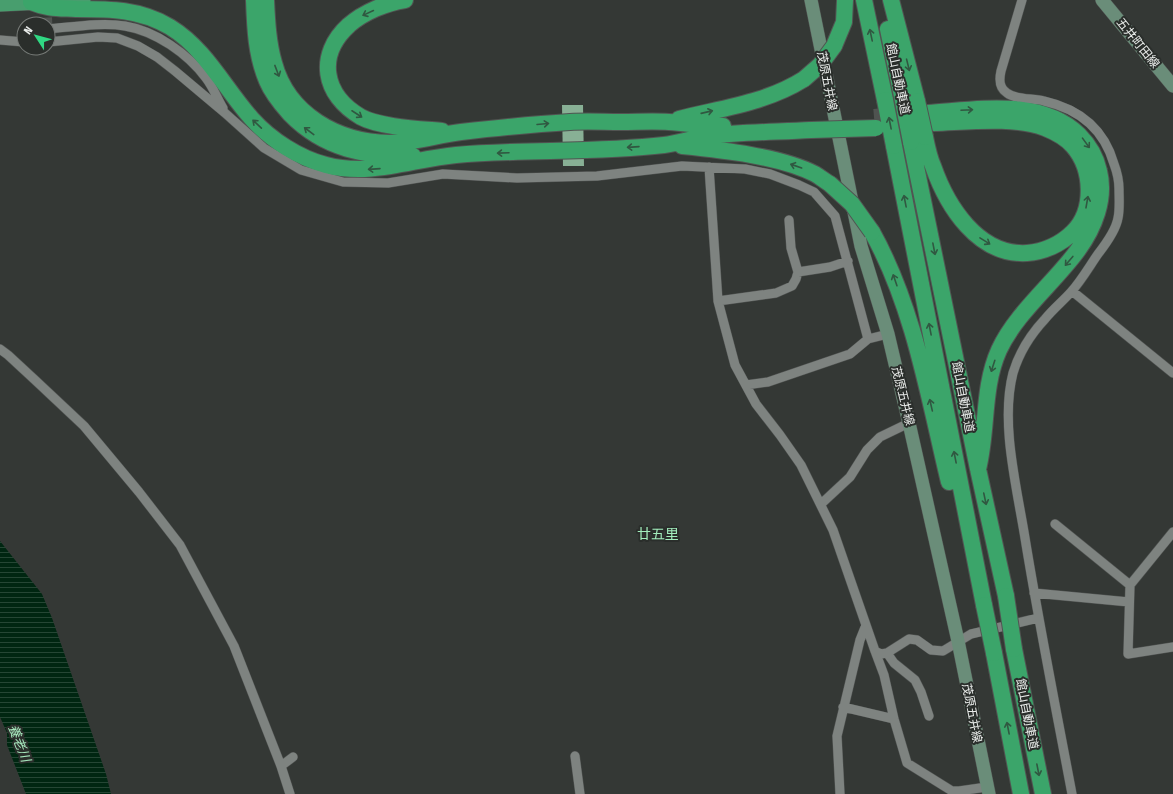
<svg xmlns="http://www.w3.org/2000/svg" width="1173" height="794" font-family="'Fira Sans Condensed','Noto Sans JP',sans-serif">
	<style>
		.water { fill: url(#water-rules) }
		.building { fill: #88b095 }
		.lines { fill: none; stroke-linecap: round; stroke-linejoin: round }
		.minor-tunnel { stroke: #4f5350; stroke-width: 9; stroke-dasharray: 9 4.5; stroke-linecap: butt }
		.motorway-tunnel { stroke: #4f5350; stroke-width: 16; stroke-dasharray: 16 8; stroke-linecap: butt }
		.minor-casing { stroke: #515452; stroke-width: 10 }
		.secondary-casing { stroke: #515452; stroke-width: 14 }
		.trunk-casing { stroke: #515452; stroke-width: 16 }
		.motorway-casing { stroke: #515452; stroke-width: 18 }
		.minor { stroke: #7e8380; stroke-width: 9 }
		.secondary { stroke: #6a8d79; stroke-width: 13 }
		.trunk { stroke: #489e6e; stroke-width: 15 }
		.motorway { stroke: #3ba56a; stroke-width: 16 }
		.motorway-bridge-casing { stroke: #515452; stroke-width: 18; stroke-linecap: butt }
		.motorway-bridge { stroke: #3ba56a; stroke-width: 16 }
		.oneway { stroke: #305841 }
		.labels { text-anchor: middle; stroke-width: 4; stroke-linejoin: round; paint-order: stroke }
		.street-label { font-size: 12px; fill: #e9ecea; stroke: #2a2e2b }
		.water-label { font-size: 13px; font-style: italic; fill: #a7e8bd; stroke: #2a2e2b }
		.quarter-label { font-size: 14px; fill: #a2edbc; stroke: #2a2e2b }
	</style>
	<defs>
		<pattern id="water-rules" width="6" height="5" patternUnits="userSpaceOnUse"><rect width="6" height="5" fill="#002611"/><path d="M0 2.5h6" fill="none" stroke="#254634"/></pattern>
	</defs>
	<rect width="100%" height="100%" fill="#343835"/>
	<path class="water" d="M0,541L42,594L52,618L106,774L111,794H26L7,745V733L0,717Z"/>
	<path class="building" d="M562,105H583L584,166H563Z"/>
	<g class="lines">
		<path class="minor-tunnel" d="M47,4L48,29"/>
		<path class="motorway-tunnel" d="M874,117L919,113"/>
		<defs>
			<path id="minor" d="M1022,0L1001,71C999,80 999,88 1007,93C1016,100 1033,98 1044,101C1079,109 1104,129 1114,164C1117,172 1119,181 1119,189C1119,198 1120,209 1118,218C1116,230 1105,245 1098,254C1089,267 1081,281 1071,292C1063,301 1053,309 1045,319C1031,334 1019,353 1013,373C1000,423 1017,488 1025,538C1039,624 1056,709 1072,794
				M48,29C72,27 102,22 125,26C156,31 188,54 206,78C213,87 217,98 223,108
				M0,40L24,42
				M48,42L98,37L117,38L138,46L157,57L175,71L225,113L264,148L301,170L343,182L388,183L443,174L517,178L597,176L682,166L745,169L770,174L799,185L814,192L835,216L868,339
				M709,167L718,301L735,365L756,404L780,435L801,465L833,530L875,651L881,654L887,653L909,639L917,640L931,650L943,651L971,634L1038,618
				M798,272L830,267L848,261
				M1072,291L1173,373
				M718,301L776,293L792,286L796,279L798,272L791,248L789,220
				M0,349L8,355L35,380L84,426L139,492L180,545L234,646L281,766L290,794
				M746,385L768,382L850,354L868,339L888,334
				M821,504L850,477L867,450L880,437L909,423
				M1055,524L1130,585
				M1173,532L1130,585L1128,654L1173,647
				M1034,593L1129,602
				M875,651L884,675L894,719L907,763L952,791H959L987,787
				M887,653L894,663L915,680L921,692L929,716
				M843,707L894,719
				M575,756L580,794
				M281,766L293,757
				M840,794L837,736L860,640L866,625"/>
			<path id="secondary" d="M811,0L861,246L888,334L909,423L958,641L989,794
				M1102,0L1173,86"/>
			<path id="trunk" d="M0,4L83,0"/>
			<path id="motorway" d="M254,0C255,28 256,55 267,81C272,93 281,104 290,114C325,150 365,156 413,156
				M266,0C267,21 268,42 274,63C288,115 338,142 389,143C414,143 437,135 461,132C496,128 535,124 570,122C587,121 604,122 621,122C637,122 653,121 669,122C688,123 705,127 723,126
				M405,0C386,3 364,12 349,25C316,55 323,95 361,117C379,127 421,129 442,131
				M864,0L885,100
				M891,0L917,101
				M31,2C48,9 58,8 76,9C110,9 140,9 170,27C206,49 225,89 252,119C271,140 299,158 326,165C371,177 412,159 456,155C525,149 595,153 664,145C679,143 694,138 709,136C743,132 777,132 811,130
				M888,29L902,96
				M834,46L844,22L845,0
				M928,113C975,110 1041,97 1079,135C1088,144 1096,157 1099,171C1106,199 1094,228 1078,250C1054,283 1016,313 999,350C982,388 988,429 978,469
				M679,119C722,108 766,103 804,79
				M925,137C927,147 929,157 933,166C947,206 978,256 1027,253C1044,252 1061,244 1073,232C1095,210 1093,169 1073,146C1066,138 1055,132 1045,128C1015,116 966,122 934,123
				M911,142L978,469L1006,596
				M682,146C721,150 780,156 815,174C820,177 825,181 830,184
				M894,146L984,605
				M872,232C914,307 929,399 949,482
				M1014,649L1043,794
				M994,653L1021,794"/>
		</defs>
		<use href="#minor" class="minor-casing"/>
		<use href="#secondary" class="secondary-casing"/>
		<use href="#trunk" class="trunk-casing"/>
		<use href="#motorway" class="motorway-casing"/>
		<use href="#minor" class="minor"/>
		<use href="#secondary" class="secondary"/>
		<use href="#trunk" class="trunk"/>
		<use href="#motorway" class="motorway"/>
		<defs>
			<path id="motorway-bridge" d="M804,79L820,65L834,46
				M902,96L911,142
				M885,100L894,146
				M917,101L925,137
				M811,130L876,128
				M830,184L852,204L872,232
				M1006,596L1014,649
				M984,605L994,653"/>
		</defs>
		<use href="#motorway-bridge" class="motorway-bridge-casing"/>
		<use href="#motorway-bridge" class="motorway-bridge"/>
	</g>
	<defs><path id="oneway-shaft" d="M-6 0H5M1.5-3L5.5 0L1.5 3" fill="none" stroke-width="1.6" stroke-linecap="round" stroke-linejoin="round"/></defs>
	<g class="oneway">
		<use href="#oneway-shaft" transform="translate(368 13) rotate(155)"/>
		<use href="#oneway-shaft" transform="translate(871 35) rotate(-102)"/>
		<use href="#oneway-shaft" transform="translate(908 65) rotate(76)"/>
		<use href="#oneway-shaft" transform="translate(277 71) rotate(69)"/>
		<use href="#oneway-shaft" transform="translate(967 110) rotate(-3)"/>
		<use href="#oneway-shaft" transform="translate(707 112) rotate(-13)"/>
		<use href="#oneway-shaft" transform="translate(357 114) rotate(33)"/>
		<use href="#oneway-shaft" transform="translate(890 123) rotate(-101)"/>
		<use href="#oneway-shaft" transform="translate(257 124) rotate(-137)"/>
		<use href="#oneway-shaft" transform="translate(543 124) rotate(-5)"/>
		<use href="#oneway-shaft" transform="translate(309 131) rotate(-143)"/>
		<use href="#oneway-shaft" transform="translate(1086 143) rotate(54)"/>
		<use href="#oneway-shaft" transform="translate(633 147) rotate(176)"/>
		<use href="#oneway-shaft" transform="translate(503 153) rotate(178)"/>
		<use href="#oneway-shaft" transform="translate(796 166) rotate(-161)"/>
		<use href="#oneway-shaft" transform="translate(374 169) rotate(176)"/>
		<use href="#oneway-shaft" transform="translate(905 201) rotate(-101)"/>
		<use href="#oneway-shaft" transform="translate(1087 202) rotate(-80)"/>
		<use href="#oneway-shaft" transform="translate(985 241) rotate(32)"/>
		<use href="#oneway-shaft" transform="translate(934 249) rotate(79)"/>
		<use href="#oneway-shaft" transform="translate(1069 261) rotate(130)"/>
		<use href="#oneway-shaft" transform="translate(895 280) rotate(-109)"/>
		<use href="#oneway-shaft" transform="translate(930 329) rotate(-101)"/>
		<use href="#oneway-shaft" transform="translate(993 366) rotate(108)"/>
		<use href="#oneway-shaft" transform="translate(931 405) rotate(-103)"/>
		<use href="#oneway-shaft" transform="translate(955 457) rotate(-101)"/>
		<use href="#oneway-shaft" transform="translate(985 499) rotate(78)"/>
		<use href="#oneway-shaft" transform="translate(1008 728) rotate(-101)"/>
		<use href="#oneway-shaft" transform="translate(1038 770) rotate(79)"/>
	</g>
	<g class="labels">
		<g class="street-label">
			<text transform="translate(1138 43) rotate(51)" y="4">五井町田線</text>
			<text transform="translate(898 79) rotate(78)" y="4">館山自動車道</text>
			<text transform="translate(827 81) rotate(79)" y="4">茂原五井線</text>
			<text transform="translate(903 396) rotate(76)" y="4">茂原五井線</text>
			<text transform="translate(963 397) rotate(79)" y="4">館山自動車道</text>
			<text transform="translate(972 713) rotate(79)" y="4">茂原五井線</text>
			<text transform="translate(1027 714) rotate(79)" y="4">館山自動車道</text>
		</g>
		<g class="water-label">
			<text transform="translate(20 743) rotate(69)" y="5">養老川</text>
		</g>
		<g class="quarter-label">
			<text x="658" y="539">廿五里</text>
		</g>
	</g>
	<g transform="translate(36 36) rotate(306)"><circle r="19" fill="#2a2e2b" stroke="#767a77"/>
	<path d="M0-3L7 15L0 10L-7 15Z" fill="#30d883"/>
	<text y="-6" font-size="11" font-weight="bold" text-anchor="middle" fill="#e9ecea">N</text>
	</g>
</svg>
